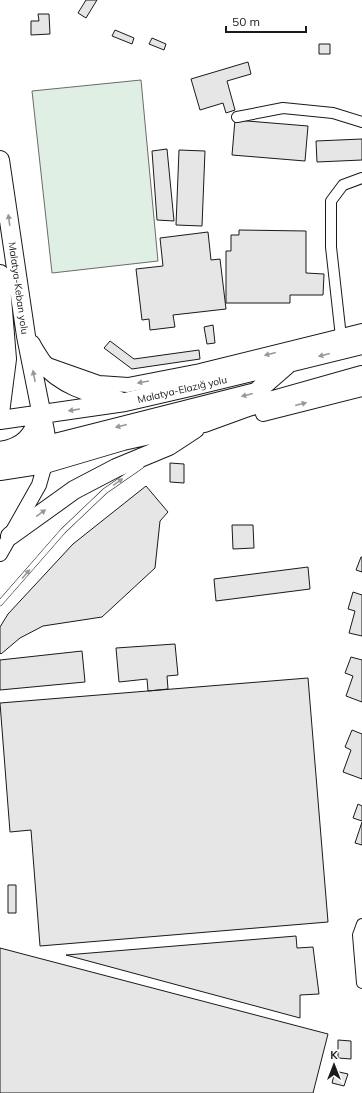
<svg xmlns="http://www.w3.org/2000/svg" width="362" height="1093" font-family="Mulish,sans-serif">
	<style>
		.green { fill: #e0efe3; stroke: #6a6a6a }
		.building { fill: #e6e6e6; stroke: #1a1a1a }
		.lines { fill: none; stroke-linecap: round; stroke-linejoin: round }
		.lane-casing { stroke: #1a1a1a; stroke-width: 6 }
		.street-casing { stroke: #1a1a1a; stroke-width: 12 }
		.secondary-casing { stroke: #1a1a1a; stroke-width: 16 }
		.highway-casing { stroke: #1a1a1a; stroke-width: 20 }
		.lane { stroke: #fff; stroke-width: 5 }
		.street { stroke: #fff; stroke-width: 10 }
		.secondary { stroke: #fff; stroke-width: 14 }
		.highway { stroke: #fff; stroke-width: 18 }
		.oneway { fill: #989898 }
		.labels { text-anchor: middle; stroke-width: 3; stroke-linejoin: round; paint-order: stroke }
		.street-label { font-size: 10px; fill: #1a1a1a; stroke: #fff }
	</style>
	<rect width="100%" height="100%" fill="#fff"/>
	<path class="green" d="M141,80L158,261L52,273L32,91Z"/>
	<path class="building" d="M86,0H97L86,18L78,13Z
		M38,14H49L50,34L31,35V21H39Z
		M115,30L134,38L132,44L112,36Z
		M152,38L166,44L164,50L149,44Z
		M319,44H330V54H319Z
		M248,62L251,74L227,81L235,110L226,113L223,103L200,110L191,79Z
		M235,120L308,126L305,161L232,155Z
		M362,139V160L317,162L316,141Z
		M167,149L174,221L157,220L152,151Z
		M179,150L205,151L202,226L176,225Z
		M239,230L306,231V273L324,274L323,295H290V303H226V251H231V235H239Z
		M208,232L211,260L220,259L226,309L173,315L175,327L150,330L149,319L142,320L136,269L163,266L160,238Z
		M213,325L215,343L207,344L204,327Z
		M110,341L134,359L199,350L200,359L132,369L104,348Z
		M170,463L184,464V483L170,482Z
		M146,486L168,512L160,521L155,568L102,617L43,626L20,638L1,654L0,653V627L8,614L73,544Z
		M232,525H253L254,548L233,549Z
		M361,557H362V572L356,570Z
		M308,567L310,589L216,601L214,579Z
		M353,592L362,595V636L349,633L355,611L348,609Z
		M175,644L178,675L167,676L168,689L148,691L147,679L119,682L116,648Z
		M82,651L85,682L0,690V660Z
		M351,657L362,660V702L346,696L353,676L345,673Z
		M308,678L328,922L40,946L31,830L10,832L0,703Z
		M352,730L362,734V779L343,772L351,750L345,747Z
		M358,804L362,806V821L353,818Z
		M362,822V845L355,843Z
		M8,885H16V913H8Z
		M296,936L297,948L313,947L319,994L300,995V1018L66,955Z
		M0,948L328,1034L313,1093H0Z
		M338,1040L351,1041V1059L338,1058Z
		M335,1071L348,1074L344,1086L332,1083Z"/>
	<g class="lines">
		<defs>
			<path id="lane" d="M0,603L63,531L105,491L141,466"/>
			<path id="street" d="M237,117L283,108L333,113L362,122
				M341,337L331,247V201L343,185L362,178
				M362,924L358,935L362,983"/>
			<path id="secondary" d="M48,365L99,383L128,385L200,371L362,331
				M263,414L362,389
				M0,554L39,485L45,464"/>
			<path id="highway" d="M0,160L26,336L45,431L47,445V456
				M0,274L7,359L0,413
				M31,344C34,350 38,356 42,362C61,386 90,393 118,400
				M0,420L125,402L190,387L362,345
				M0,451C25,447 31,436 42,415
				M4,468L20,457L47,445L256,392L287,365
				M0,471L45,464L123,441L204,423L248,407L362,375
				M10,536L74,490L116,468L169,446L195,429"/>
		</defs>
		<use href="#lane" class="lane-casing"/>
		<use href="#street" class="street-casing"/>
		<use href="#secondary" class="secondary-casing"/>
		<use href="#highway" class="highway-casing"/>
		<use href="#lane" class="lane"/>
		<use href="#street" class="street"/>
		<use href="#secondary" class="secondary"/>
		<use href="#highway" class="highway"/>
	</g>
	<defs><path id="oneway-solid" d="M-6-.8H1V-3.2L6.5 0L1 3.2V.8H-6Z"/></defs>
	<g class="oneway">
		<use href="#oneway-solid" transform="translate(9 220) rotate(-98)"/>
		<use href="#oneway-solid" transform="translate(270 354) rotate(166)"/>
		<use href="#oneway-solid" transform="translate(324 355) rotate(166)"/>
		<use href="#oneway-solid" transform="translate(34 376) rotate(-101)"/>
		<use href="#oneway-solid" transform="translate(143 382) rotate(170)"/>
		<use href="#oneway-solid" transform="translate(247 395) rotate(166)"/>
		<use href="#oneway-solid" transform="translate(301 404) rotate(-14)"/>
		<use href="#oneway-solid" transform="translate(74 410) rotate(171)"/>
		<use href="#oneway-solid" transform="translate(121 426) rotate(166)"/>
		<use href="#oneway-solid" transform="translate(118 482) rotate(-35)"/>
		<use href="#oneway-solid" transform="translate(41 513) rotate(-36)"/>
		<use href="#oneway-solid" transform="translate(26 574) rotate(-49)"/>
	</g>
	<g class="labels">
		<g class="street-label">
			<text transform="translate(19 288) rotate(82)" y="4">Malatya-Keban yolu</text>
			<text transform="translate(182 389) rotate(-13)" y="4">Malatya-Elazığ yolu</text>
		</g>
	</g>
	<g transform="translate(334 1065)" stroke="#ffffff" stroke-width="3" paint-order="stroke">
	<path d="M0-3L7 15L0 10L-7 15Z" fill="#1a1a1a"/>
	<text y="-6" font-size="11" font-weight="bold" text-anchor="middle" fill="#1a1a1a">K</text>
	</g>
	<path d="M226 26v6h80v-6" fill="none" stroke="#1a1a1a" stroke-width="2"/>
	<text x="232" y="26" font-size="12" fill="#1a1a1a" stroke="#ffffff" stroke-width="3" paint-order="stroke">50 m</text>
</svg>
